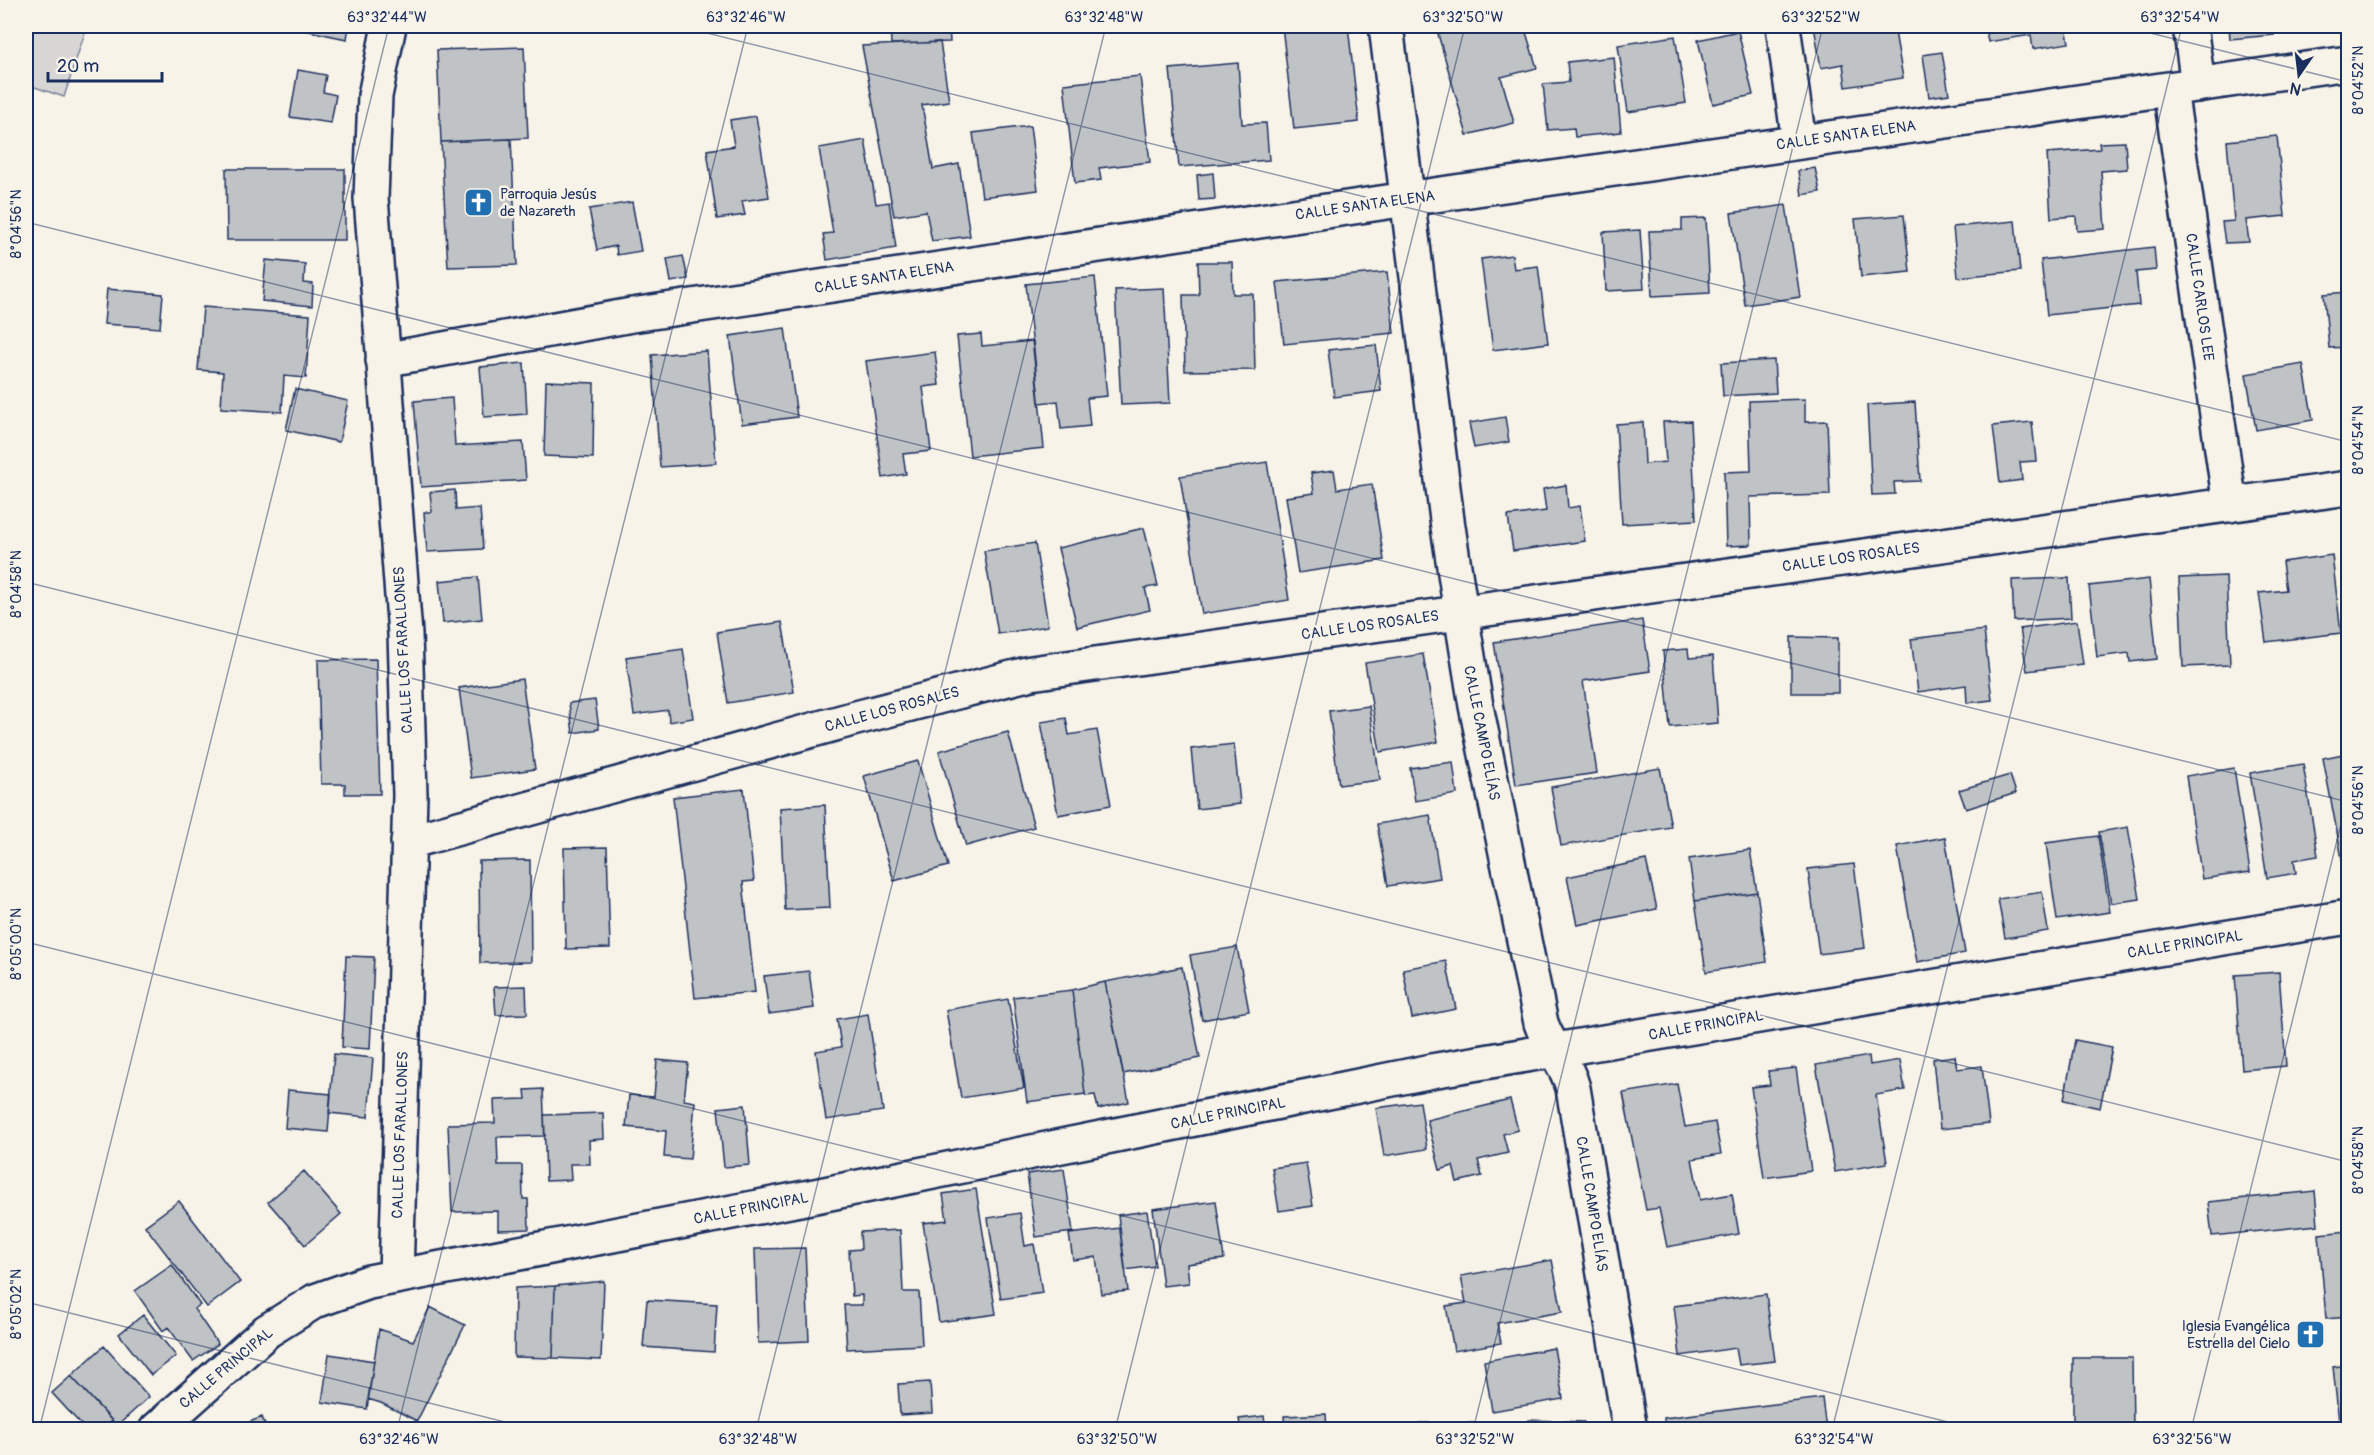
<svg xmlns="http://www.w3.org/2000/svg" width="2374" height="1455" font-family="Pangolin,sans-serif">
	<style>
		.green { fill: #d7d6d4; stroke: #798299; stroke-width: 1.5 }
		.building { fill: #c0c3c5; stroke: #1b2f5e; stroke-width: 1.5 }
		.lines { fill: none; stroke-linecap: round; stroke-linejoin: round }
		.minor-casing { stroke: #1b2f5e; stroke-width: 38 }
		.minor { stroke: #f7f3e8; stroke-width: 33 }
		.ticks { fill: none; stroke: #1b2f5e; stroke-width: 1.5; stroke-opacity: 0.45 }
		.labels { text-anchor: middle; stroke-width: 5; stroke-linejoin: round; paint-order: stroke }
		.street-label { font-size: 15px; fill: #1b2f5e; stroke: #f7f3e8 }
		.poi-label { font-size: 15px; fill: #1b2f5e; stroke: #f7f3e8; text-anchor: start }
		.neatline { fill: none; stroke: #1b2f5e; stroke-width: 2 }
		.ticks-label { font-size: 15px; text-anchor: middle; fill: #1b2f5e }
	</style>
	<rect width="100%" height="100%" fill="#f7f3e8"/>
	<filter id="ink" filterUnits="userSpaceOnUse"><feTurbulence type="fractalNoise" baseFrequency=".0167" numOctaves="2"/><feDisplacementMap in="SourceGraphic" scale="12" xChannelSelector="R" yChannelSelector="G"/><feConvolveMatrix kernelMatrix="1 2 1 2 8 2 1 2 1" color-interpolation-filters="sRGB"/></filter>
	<g filter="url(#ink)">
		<path class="green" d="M26,26H87L64,97L26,84Z"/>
		<path class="building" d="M295,26H349L347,39L294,28Z
			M890,26H949L950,42L891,44Z
			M1282,26H1348L1359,122L1294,129Z
			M1470,26H1524L1537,68L1501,77L1514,123L1467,135L1438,34Z
			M1814,26H1894L1903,78L1846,87L1843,64L1821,68Z
			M1985,26H2066L2069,43L2033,49L2031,35L1988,42Z
			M2229,26H2273L2274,35L2230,39Z
			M1738,31L1753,95L1713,104L1698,40Z
			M1675,36L1686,103L1628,112L1618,45Z
			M940,42L949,101L922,105L933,169L959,164L970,236L932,241L926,211L894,216L862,46Z
			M524,47L528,138L441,142L437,50Z
			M1942,52L1949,94L1929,97L1923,55Z
			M1614,57L1621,132L1575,137L1574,128L1548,130L1543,84L1569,82L1567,62Z
			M1238,63L1242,124L1266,123L1269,160L1179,167L1170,69Z
			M298,70L326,75L323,92L336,95L331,123L290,117Z
			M1140,76L1150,162L1099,168L1101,180L1075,183L1064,84Z
			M756,116L769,197L742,201L745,215L717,219L707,150L734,146L730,120Z
			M1030,126L1038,190L982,197L973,133Z
			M2277,136L2285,216L2246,220L2249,242L2225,243L2222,222L2234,221L2227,141Z
			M511,139L517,265L448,267L441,142Z
			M865,140L876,204L889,202L896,248L827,260L823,234L833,233L819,148Z
			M2125,142L2127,169L2101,171L2105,229L2077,231L2076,216L2051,218L2047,153L2100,149L2099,143Z
			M1815,168L1820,192L1802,195L1798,171Z
			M226,169H345V240H227Z
			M1213,173L1215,199L1199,200L1197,175Z
			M632,202L641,251L617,255L616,246L597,250L589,209Z
			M1786,205L1800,297L1745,305L1731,213Z
			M1904,215L1910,272L1861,277L1855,219Z
			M1706,218L1710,293L1652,296L1649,231L1682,230V219Z
			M2015,221L2020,271L1958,277L1953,227Z
			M1640,230L1644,289L1606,291L1603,232Z
			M2154,247L2156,270L2136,272L2139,305L2047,315L2041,260Z
			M1512,255L1514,269L1538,266L1548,343L1493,350L1481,259Z
			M683,256L688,279L671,282L667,259Z
			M266,260L305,264L304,283L313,284L312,306L262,301Z
			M1198,262H1232L1233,294H1253L1255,370L1185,371L1183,295H1199Z
			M1387,272L1394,333L1284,344L1277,282Z
			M1095,277L1107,396L1087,398L1090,426L1061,429L1058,401L1039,403L1026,284Z
			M1164,288L1170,403L1121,405L1115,290Z
			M107,289L163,294L160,328L104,324Z
			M2348,292V347L2329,348L2324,294Z
			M203,307L310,315L306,378L284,376L282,412L221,408L223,372L198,370Z
			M785,328L797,417L742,424L730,336Z
			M981,334L982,346L1033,341L1044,448L970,456L957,336Z
			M1376,345L1381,391L1334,397L1328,350Z
			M707,351L716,463L660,467L652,355Z
			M935,352L939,385L923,387L931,451L903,454L906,474L883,478L866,361Z
			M1774,360L1776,393L1723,396L1721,363Z
			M524,363L527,414L484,417L480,367Z
			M2303,364L2313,420L2256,430L2246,374Z
			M546,381L594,383L593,458L544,456Z
			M295,389L348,401L339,442L286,430Z
			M452,398L455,446L523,442L526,480L421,487L414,401Z
			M1805,399V422L1827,421L1830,495L1750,497L1751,545L1726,546L1724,472L1751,471L1749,401Z
			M1915,402L1920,481L1894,482L1895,494L1872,495L1867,405Z
			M1505,417L1509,442L1474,448L1469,423Z
			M1691,421L1696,520L1622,524L1616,424L1643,422L1645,464L1666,462L1663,422Z
			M2032,422L2036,461L2020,462L2022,480L2000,483L1993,426Z
			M1267,462L1289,600L1202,614L1180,476Z
			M1334,470L1337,489L1372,484L1384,560L1298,573L1286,497L1314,493L1311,473Z
			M1566,485L1568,508L1580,506L1585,541L1513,551L1508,516L1546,511L1543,489Z
			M455,490L456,510L480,508L483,549L427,552L424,512H432L430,492Z
			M1144,528L1158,586L1145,588L1150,610L1077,627L1058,548Z
			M1035,543L1048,626L998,634L984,551Z
			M2332,555L2341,633L2266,642L2259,593L2286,590L2282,562Z
			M2226,576L2230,665L2183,667L2179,578Z
			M478,577L482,619L443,623L439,581Z
			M2069,578L2071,618L2014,621L2012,580Z
			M2149,579L2157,659L2130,662L2129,653L2097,657L2089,586Z
			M1642,620L1650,671L1583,681L1597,773L1516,785L1494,642Z
			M2077,621L2083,664L2027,671L2020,629Z
			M782,622L794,692L728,703L717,632Z
			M1984,630L1992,700L1967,703L1966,685L1918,692L1911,639Z
			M1791,637L1838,638V693H1791Z
			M683,649L693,718L669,722L668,710L634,715L626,657Z
			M1688,649L1689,658L1713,656L1718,723L1670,727L1663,651Z
			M1423,654L1438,742L1380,752L1365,663Z
			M376,659L380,794H345V784H321L318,660Z
			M522,679L535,769L471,778L459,688Z
			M595,700L599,729L573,733L569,703Z
			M1369,706L1380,780L1339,785L1329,711Z
			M1066,718L1069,735L1097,730L1111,805L1058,815L1041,722Z
			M1008,732L1034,827L966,846L939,751Z
			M1234,744L1240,804L1197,809L1191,749Z
			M2348,753V862L2343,864L2323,758Z
			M918,761L948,866L894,881L864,776Z
			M1453,762L1457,794L1415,801L1410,768Z
			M2303,764L2318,856L2294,860L2296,873L2267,878L2250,773Z
			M1660,768L1671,827L1561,846L1551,787Z
			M2234,768L2250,872L2202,879L2186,776Z
			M2010,775L2016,793L1966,809L1959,790Z
			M744,789L754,881L743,882L755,992L695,998L673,797Z
			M825,805L830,908L785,910L780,808Z
			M1430,815L1440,878L1388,886L1377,824Z
			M2128,827L2140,899L2111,903L2099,832Z
			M2098,836L2110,912L2057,920L2046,843Z
			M1945,837L1965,953L1917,962L1897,846Z
			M607,847L610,948L566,949L564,848Z
			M1750,850L1757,892L1695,901L1689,859Z
			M530,860L531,962L480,963L479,861Z
			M1646,860L1657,909L1577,925L1567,877Z
			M1854,864L1865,948L1819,954L1808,869Z
			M1757,892L1767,962L1706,972L1695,901Z
			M2042,892L2048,931L2005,938L1998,899Z
			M1237,947L1249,1011L1202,1020L1190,955Z
			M346,956L374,957L370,1049L342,1047Z
			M1446,961L1456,1009L1412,1018L1403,969Z
			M1182,967L1200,1058L1123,1074L1105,982Z
			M809,971L814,1008L769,1014L764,976Z
			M2279,972L2286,1066L2242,1070L2235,975Z
			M1105,982L1129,1102L1098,1109L1095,1095L1086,1096L1085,1094L1072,990Z
			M526,986L527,1014L496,1015L494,987Z
			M1072,990L1085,1094L1027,1102L1013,997Z
			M1008,999L1024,1088L961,1098L946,1010Z
			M868,1014L883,1111L826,1120L816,1051L841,1047L837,1019Z
			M2075,1040L2112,1047L2100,1108L2064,1100Z
			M334,1054L373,1058L368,1117L329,1113Z
			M1869,1056L1870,1065L1900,1060L1905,1090L1876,1095L1887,1163L1835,1172L1816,1065Z
			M1955,1056L1957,1069L1982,1066L1989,1124L1940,1129L1933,1059Z
			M657,1060L688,1063L684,1100L695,1102L690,1159L664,1157L666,1131L626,1127L629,1095L654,1097Z
			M1796,1068L1811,1171L1764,1178L1751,1087L1770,1085L1768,1071Z
			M1677,1084L1685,1127L1715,1122L1721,1154L1692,1159L1700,1200L1732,1194L1739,1234L1667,1247L1659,1208L1646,1210L1623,1093Z
			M543,1089L545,1136L497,1137L498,1165H522L523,1199H528L529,1229L498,1230V1211L452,1212L448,1124L495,1123L494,1100L526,1099L525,1090Z
			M288,1090L331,1094L328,1132L285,1128Z
			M1510,1100L1518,1130L1503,1134L1508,1153L1478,1160L1482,1176L1457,1182L1453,1166L1440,1170L1427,1120Z
			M1420,1102L1427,1149L1384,1156L1376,1108Z
			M745,1105L750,1165L724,1167L718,1108Z
			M603,1113L604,1139L589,1140L590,1164H570L571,1180L546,1181L544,1115Z
			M1306,1163L1313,1206L1279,1211L1272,1168Z
			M1064,1169L1073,1232L1036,1237L1027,1174Z
			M304,1171L341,1214L305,1245L268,1202Z
			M976,1189L996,1314L939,1322L923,1223L947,1220L943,1194Z
			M2315,1191L2318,1225L2212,1236L2208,1202Z
			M179,1201L240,1282L207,1307L145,1226Z
			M1216,1201L1224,1259L1187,1264L1189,1283L1163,1286L1153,1209Z
			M1147,1211L1155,1266L1125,1270L1118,1215Z
			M1020,1213L1025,1246L1034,1244L1042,1293L1001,1299L988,1218Z
			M1120,1228L1128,1291L1101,1294L1096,1257L1073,1260L1069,1234Z
			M900,1230L903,1292H919L922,1345L847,1349L844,1305H862V1295L852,1296L849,1250L861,1249L860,1232Z
			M2348,1231V1317L2326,1319L2319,1234Z
			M805,1248L809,1341L758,1343L755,1249Z
			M1552,1260L1562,1312L1497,1323L1501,1343L1454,1351L1446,1306L1466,1303L1461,1276Z
			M172,1265L200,1305L194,1309L218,1344L193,1361L168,1327L163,1331L135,1291Z
			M604,1281L601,1360L553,1358L555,1286Z
			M555,1286L553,1358L514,1357L515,1288Z
			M1766,1294L1775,1361L1739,1365L1736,1348L1680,1356L1674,1306Z
			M647,1300L717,1304L714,1352L643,1347Z
			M430,1307L465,1325L417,1421L381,1403L368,1399L379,1329L413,1341Z
			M143,1315L176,1356L151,1375L119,1334Z
			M104,1346L149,1397L117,1426L71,1376Z
			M1554,1348L1563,1399L1492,1411L1484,1361Z
			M329,1354L374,1361L367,1409L322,1402Z
			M2073,1358H2132L2133,1430H2073Z
			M2348,1365V1421L2339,1422L2333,1367Z
			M71,1376L112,1421L102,1430H86L52,1393Z
			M930,1382L932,1413L900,1415L898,1384Z
			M1822,1398L1826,1430H1665L1664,1418Z
			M1326,1414L1327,1430H1285L1284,1416Z
			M28,1416L45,1430H26V1420Z
			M1264,1416L1266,1430H1241L1239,1419Z
			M262,1417L267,1430H232V1429Z
			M1529,1420L1584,1422L1583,1430H1528Z
			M2348,1421V1430H2340L2339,1422Z
			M1419,1423H1474V1430H1419Z"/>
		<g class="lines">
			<defs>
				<path id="minor" d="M389,26L375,96L371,198L405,634L410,795L396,1276
					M1386,26L1447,520L1461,613L1476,706L1541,1023C1549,1047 1567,1064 1573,1088L1630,1430
					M1783,26L1799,142
					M2190,26L2198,85
					M2170,89L2230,505
					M383,360L632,315L1407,199L2348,63
					M408,842L856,718L1031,673L2348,488
					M156,1430L267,1331L315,1301L369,1282L810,1197L1437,1070L2348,917"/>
			</defs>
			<use href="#minor" class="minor-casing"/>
			<use href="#minor" class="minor"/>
		</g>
	</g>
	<path class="ticks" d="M679,26L2348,442M2122,26L2348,82M26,45L30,26M26,222L2348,802M26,582L2348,1162M26,942L1980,1430M26,1302L537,1430M39,1430L389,26M397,1430L748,26M756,1430L1106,26M1115,1430L1465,26M1473,1430L1823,26M1832,1430L2182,26M2191,1430L2348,796"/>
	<defs>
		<symbol id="church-square" viewBox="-11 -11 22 22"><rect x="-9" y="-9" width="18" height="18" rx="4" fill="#1f6fb2" stroke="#f7f3e8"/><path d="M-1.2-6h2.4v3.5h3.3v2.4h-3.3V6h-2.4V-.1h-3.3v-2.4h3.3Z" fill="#fff"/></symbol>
	</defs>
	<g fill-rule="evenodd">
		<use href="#church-square" x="462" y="186" width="33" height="33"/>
		<use href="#church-square" x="2294" y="1318" width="33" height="33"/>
	</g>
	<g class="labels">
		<g class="street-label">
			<text transform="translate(1846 135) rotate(-8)" y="5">CALLE SANTA ELENA</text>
			<text transform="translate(1365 205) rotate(-8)" y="5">CALLE SANTA ELENA</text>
			<text transform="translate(884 277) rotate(-9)" y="5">CALLE SANTA ELENA</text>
			<text transform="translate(2200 297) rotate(82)" y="5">CALLE CARLOS LEE</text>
			<text transform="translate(1851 557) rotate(-8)" y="5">CALLE LOS ROSALES</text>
			<text transform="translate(1370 625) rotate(-8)" y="5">CALLE LOS ROSALES</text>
			<text transform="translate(403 650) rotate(-93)" y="5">CALLE LOS FARALLONES</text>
			<text transform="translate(892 709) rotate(-15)" y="5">CALLE LOS ROSALES</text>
			<text transform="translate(1482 733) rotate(79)" y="5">CALLE CAMPO ELÍAS</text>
			<text transform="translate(2185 944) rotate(-9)" y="5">CALLE PRINCIPAL</text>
			<text transform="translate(1706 1025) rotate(-10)" y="5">CALLE PRINCIPAL</text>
			<text transform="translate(1228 1113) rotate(-11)" y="5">CALLE PRINCIPAL</text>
			<text transform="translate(400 1135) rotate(-88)" y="5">CALLE LOS FARALLONES</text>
			<text transform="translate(1592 1204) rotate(81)" y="5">CALLE CAMPO ELÍAS</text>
			<text transform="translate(751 1208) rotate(-11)" y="5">CALLE PRINCIPAL</text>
			<text transform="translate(226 1368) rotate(-40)" y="5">CALLE PRINCIPAL</text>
		</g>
		<g class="poi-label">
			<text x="500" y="199">Parroquia Jesús<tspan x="500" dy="17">de Nazareth</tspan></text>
			<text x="2290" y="1331" text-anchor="end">Iglesia Evangélica<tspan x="2290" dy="17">Estrella del Cielo</tspan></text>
		</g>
	</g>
	<rect width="2374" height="1455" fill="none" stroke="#f7f3e8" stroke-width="66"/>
	<g transform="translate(2299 75) rotate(194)" stroke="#f7f3e8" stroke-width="4.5" paint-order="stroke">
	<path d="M0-4.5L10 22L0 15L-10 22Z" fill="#1b2f5e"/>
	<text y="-9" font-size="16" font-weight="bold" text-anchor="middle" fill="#1b2f5e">N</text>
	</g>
	<path d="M48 72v9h114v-9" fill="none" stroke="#1b2f5e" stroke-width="3"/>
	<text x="57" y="72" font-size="18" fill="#1b2f5e" stroke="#f7f3e8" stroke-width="4.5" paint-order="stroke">20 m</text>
	<rect x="33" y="33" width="2308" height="1389" class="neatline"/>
	<g class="ticks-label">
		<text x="387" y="22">63°32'44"W</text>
		<text x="746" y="22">63°32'46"W</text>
		<text x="1104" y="22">63°32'48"W</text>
		<text x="1463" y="22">63°32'50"W</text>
		<text x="1821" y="22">63°32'52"W</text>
		<text x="2180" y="22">63°32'54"W</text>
		<text transform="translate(2358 80) rotate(-90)" y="5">8°04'52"N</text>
		<text transform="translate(16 224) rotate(-90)" y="5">8°04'56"N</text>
		<text transform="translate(2358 440) rotate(-90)" y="5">8°04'54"N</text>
		<text transform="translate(16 584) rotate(-90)" y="5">8°04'58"N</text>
		<text transform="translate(2358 800) rotate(-90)" y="5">8°04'56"N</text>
		<text transform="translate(16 944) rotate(-90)" y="5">8°05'00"N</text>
		<text transform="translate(2358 1160) rotate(-90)" y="5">8°04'58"N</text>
		<text transform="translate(16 1304) rotate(-90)" y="5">8°05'02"N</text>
		<text x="399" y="1444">63°32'46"W</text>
		<text x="758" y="1444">63°32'48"W</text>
		<text x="1117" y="1444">63°32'50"W</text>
		<text x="1475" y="1444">63°32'52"W</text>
		<text x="1834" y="1444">63°32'54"W</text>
		<text x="2192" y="1444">63°32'56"W</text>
	</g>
</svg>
